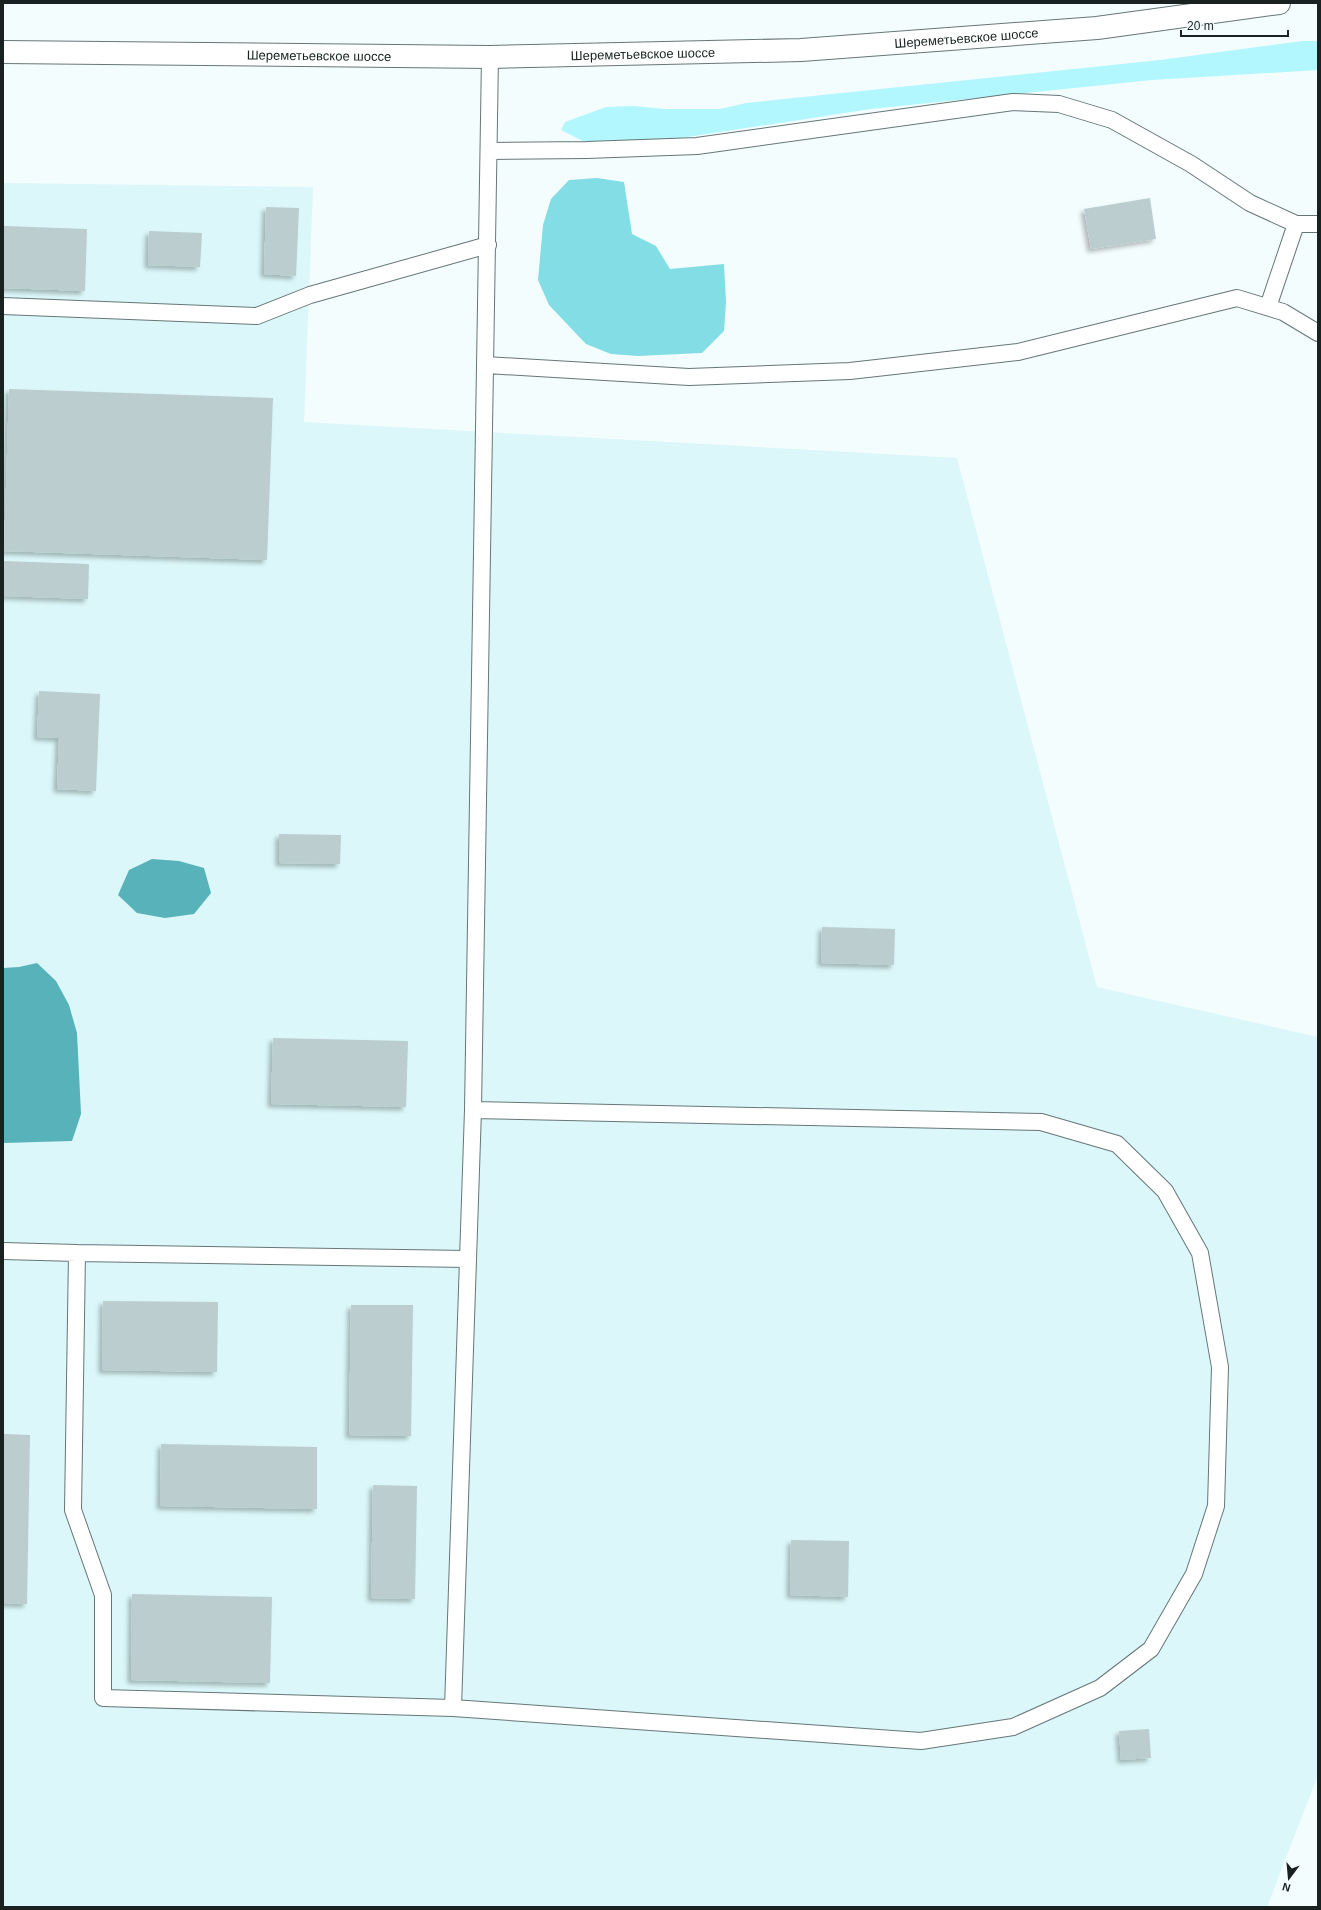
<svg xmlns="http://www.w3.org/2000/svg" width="1321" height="1910" font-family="Arial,sans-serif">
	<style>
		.built { fill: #dbf7f9 }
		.green { fill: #b2f7fd }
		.forest { fill: #83dde4 }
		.water { fill: #58b2ba }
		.building { fill: #bbcdce; filter: url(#shadow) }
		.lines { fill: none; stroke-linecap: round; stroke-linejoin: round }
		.lane-casing { stroke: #667677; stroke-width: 18 }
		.primary-casing { stroke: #667677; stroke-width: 24 }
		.lane { stroke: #fff; stroke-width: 16 }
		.primary { stroke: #fff; stroke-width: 22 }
		.labels { text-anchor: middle; stroke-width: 3; stroke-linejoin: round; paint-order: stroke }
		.street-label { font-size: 13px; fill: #1a2121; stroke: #f3fdfe }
	</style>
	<defs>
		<filter id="shadow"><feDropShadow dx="-3.5" dy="3.5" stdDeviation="2" flood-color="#0004"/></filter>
	</defs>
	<rect width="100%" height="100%" fill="#f3fdfe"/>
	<path class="built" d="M3,183L313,187L304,422L957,458L1097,987L1318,1037V1775L1267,1907H3Z"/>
	<path class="green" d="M1302,41H1318V70L1152,80L871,109L629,146L585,142L561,130L565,122L606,107L634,106L664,109H720L746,103L1160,60Z"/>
	<path class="forest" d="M597,178L624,182L632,234L656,246L670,269L724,264L726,302L724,331L702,353L638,356L611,354L586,344L549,305L538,280L543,225L551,199L569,180Z"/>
	<path class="water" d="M152,859L179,861L204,868L211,893L194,914L165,918L137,913L118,895L129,870Z
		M37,963L56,981L69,1005L77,1033L81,1114L72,1141L3,1143V968L19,967Z"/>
	<path class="building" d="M1150,198L1156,239L1091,249L1084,209Z
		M266,207L299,208L296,276L264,274Z
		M3,226L87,229L85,291L3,288Z
		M149,231L202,233L200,267L148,265Z
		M9,389L273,398L267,560L4,551Z
		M3,561L89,564L88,599L3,596Z
		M39,691L100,694L96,791L57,789L59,738L37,737Z
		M279,834L341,835L340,864L279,863Z
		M822,927L895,929L894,965L821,963Z
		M273,1038L408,1041L406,1107L271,1104Z
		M103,1301L218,1302L217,1372L102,1370Z
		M351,1305H413L411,1436L349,1435Z
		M3,1434L30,1435L27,1604L3,1603Z
		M161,1444L317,1447V1509L160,1506Z
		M373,1485L417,1486L415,1599L371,1598Z
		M791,1540L849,1541L848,1597L790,1595Z
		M132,1594L272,1597L270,1683L131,1680Z
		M1149,1729L1151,1758L1121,1760L1119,1731Z"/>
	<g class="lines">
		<defs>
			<path id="lane" d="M490,151L587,150L697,146L1013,102L1059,104L1112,120L1191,164L1250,203L1296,224H1318
				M3,306L257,316L310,295L488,245
				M1268,307L1296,224
				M486,365L689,377L850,371L1018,352L1237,298L1283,312L1318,333
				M3,1251L77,1253
				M468,1259L77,1253L73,1510L103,1595V1698L453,1708L921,1741L1013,1727L1100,1688L1151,1649L1194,1574L1216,1506L1220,1367L1200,1253L1165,1191L1117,1144L1041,1122L473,1110
				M453,1708L473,1110L490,57"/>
			<g id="primary">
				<path id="s1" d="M3,52L490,57L801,50L1097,28L1279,3"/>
			</g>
		</defs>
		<use href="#lane" class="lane-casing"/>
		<use href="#primary" class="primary-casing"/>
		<use href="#lane" class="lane"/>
		<use href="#primary" class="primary"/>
	</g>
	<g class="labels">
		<g class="street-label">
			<text dy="5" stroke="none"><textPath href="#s1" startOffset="964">Шереметьевское шоссе</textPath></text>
			<text dy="5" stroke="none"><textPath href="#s1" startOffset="640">Шереметьевское шоссе</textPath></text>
			<text dy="5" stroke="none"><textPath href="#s1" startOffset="316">Шереметьевское шоссе</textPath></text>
		</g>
	</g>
	<rect width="1321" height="1910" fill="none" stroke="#1a2121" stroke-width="8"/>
	<g transform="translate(1289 1878) rotate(196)" stroke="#f3fdfe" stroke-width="3" paint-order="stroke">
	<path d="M0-3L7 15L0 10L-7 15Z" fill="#1a2121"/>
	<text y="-6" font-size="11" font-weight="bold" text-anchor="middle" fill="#1a2121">N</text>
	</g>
	<path d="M1181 30v6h107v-6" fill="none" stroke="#1a2121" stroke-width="2"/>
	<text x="1187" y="30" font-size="12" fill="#1a2121" stroke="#f3fdfe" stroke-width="3" paint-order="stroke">20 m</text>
</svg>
